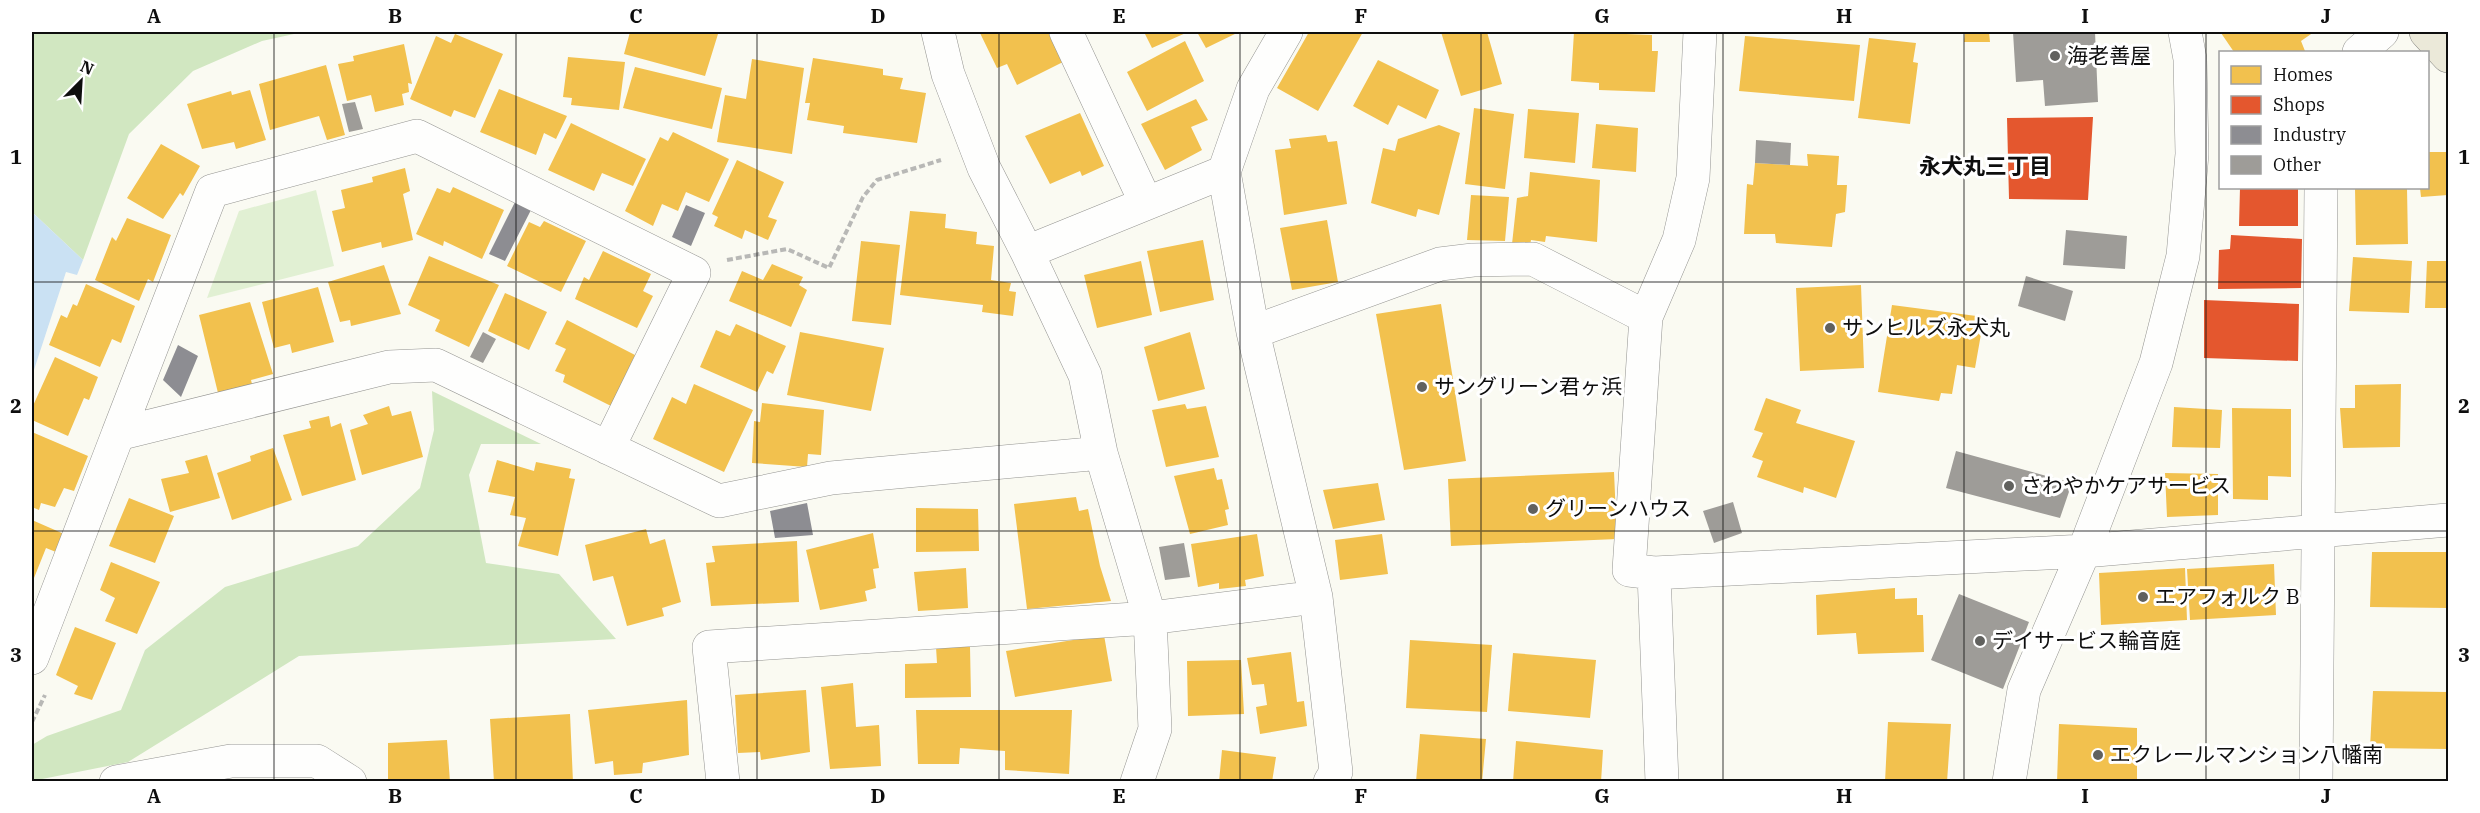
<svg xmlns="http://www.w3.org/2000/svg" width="2480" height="813" font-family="'IBM Plex Serif','Noto Sans JP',serif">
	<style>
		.green { fill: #e1f0d3 }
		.forest { fill: #d1e7c1 }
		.water { fill: #cae1f3 }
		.homes { fill: #f2c14e }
		.shops { fill: #e4572e }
		.industry { fill: #8d8d92 }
		.building { fill: #9e9c98 }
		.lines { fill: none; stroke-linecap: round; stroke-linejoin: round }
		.minor-casing { stroke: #949491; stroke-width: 34 }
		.major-casing { stroke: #82827e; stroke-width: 34 }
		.path { stroke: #b8b8b6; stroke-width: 4; stroke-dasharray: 6 3; stroke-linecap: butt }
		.minor { stroke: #fefefd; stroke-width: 33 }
		.major { stroke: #ebe9d9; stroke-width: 33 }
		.grid { fill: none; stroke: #0e0e0e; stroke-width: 1.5; stroke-opacity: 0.55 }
		.poi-dot { fill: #61615e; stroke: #fff; stroke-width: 2 }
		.labels { text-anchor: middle; stroke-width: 6; stroke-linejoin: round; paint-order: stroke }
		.poi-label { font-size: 21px; fill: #0e0e0e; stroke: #fff; text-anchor: start }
		.neighbourhood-label { font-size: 22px; font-weight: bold; fill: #0e0e0e; stroke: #fff }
		.neatline { fill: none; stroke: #0e0e0e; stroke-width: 2 }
		.grid-label { font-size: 20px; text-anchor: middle; font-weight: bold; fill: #0e0e0e }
	</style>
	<rect width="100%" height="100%" fill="#fafaf2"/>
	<path class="green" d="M316,190L334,266L207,298L239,211Z"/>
	<path class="forest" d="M32,32H303L262,41L193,71L129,134L83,260L32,212Z
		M432,391L541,444H481L469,475L486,563L559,574L616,639L299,656L128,762L32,781V745L47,736L121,710L145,650L225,587L358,546L420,488L434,430Z"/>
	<path class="water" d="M32,212L83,260L77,275L66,272L32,376Z"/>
	<path class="homes" d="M630,32H707L718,34L705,76L624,54Z
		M984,32H1048L1063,62L1017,85L1007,64L997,68L980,33Z
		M1144,32H1188L1152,48Z
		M1197,32H1239L1206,48Z
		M1309,32H1363L1318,111L1277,88Z
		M1441,32H1487L1502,84L1461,96Z
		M1574,32L1652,35V51H1658L1655,92L1599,90V83L1571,81Z
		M1965,32H1989L1990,42H1964Z
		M2223,32H2314L2301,41L2305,51L2302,52H2234L2221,33Z
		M455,34L503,54L475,118L454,110L451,117L410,99L436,36L451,43Z
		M1745,36L1860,45L1854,101L1739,91Z
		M1869,38L1916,43L1913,62L1918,63L1910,124L1858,118Z
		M1185,41L1204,81L1147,111L1127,72Z
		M404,44L412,84L408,83L409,92L402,94L404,105L375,112L371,95L347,101L338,64L354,61L353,56Z
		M568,57L625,62L619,110L571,105L572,98L563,97Z
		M813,58L883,69V75L903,78L900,89L926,93L917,143L843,133L844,126L807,120L810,103H805Z
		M752,59L804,68L792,154L717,142L725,95L746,99Z
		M1378,60L1439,90L1426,119L1398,105L1388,125L1353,106Z
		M326,65L345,135L327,140L319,116L270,130L259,84Z
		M635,67L722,88L712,129L623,108Z
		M499,89L567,116L556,139L544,133L536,155L480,132Z
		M250,90L266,140L236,149L234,142L202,149L187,104L231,91L232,95Z
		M1196,99L1208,120L1191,127L1202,150L1165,170L1141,124Z
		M1474,108L1514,114L1505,189L1465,184Z
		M1528,109L1579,113L1575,163L1524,158Z
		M1080,113L1104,166L1082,176L1080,171L1050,184L1025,136Z
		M571,123L646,159L633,186L602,173L594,191L548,170Z
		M1596,124L1638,128L1636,172L1592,168Z
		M1439,125L1460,133L1439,215L1418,209L1416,217L1371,203L1383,148L1395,151L1398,139Z
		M673,132L729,159L709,202L686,192L678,211L662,204L653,226L625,211L660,137L668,141Z
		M1326,135L1328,142L1337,141L1347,204L1284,215L1275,150L1291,148L1289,139Z
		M161,144L200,166L183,196L180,193L163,219L127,198Z
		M2428,152H2448V195L2421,197L2420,188H2428Z
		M1807,154L1839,156L1837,185H1847L1845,212L1836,214L1832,247L1776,243L1775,234H1744L1747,184L1753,185L1755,163L1808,166Z
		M737,160L784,182L768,217L777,220L768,240L745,230L742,239L714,226L718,217L712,214Z
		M405,168L410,191L403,194L413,240L382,248L381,242L342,252L332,211L345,208L341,190L373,182L372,177Z
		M1530,172L1600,180L1597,242L1546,236L1545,242L1531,240L1530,246L1512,244L1517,198L1528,196Z
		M453,187L504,210L482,259L444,241L443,246L416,234L437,188L450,193Z
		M2355,188H2407L2408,244L2356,245Z
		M1471,195L1509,197L1505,241L1467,240Z
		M910,211L946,214L945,228L977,232L976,244L994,246L991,280L1011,283L1009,291L1016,292L1013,316L982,312L983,305L900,295Z
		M127,218L171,235L153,282L148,279L139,301L95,280L112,237L116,241Z
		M1327,220L1338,282L1292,290L1280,228Z
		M544,221L586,241L561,292L507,266L529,222L540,227Z
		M1203,240L1214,300L1160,312L1147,251Z
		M861,241L900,245L891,325L852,321Z
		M603,251L651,274L643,291L653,296L637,328L575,299L584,277L589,280Z
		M429,256L499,285L469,347L435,331L440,320L408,305Z
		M2353,257L2412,261L2409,313L2349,311Z
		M1141,261L1152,315L1097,328L1084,275Z
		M2427,261H2448V308H2425Z
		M772,264L803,277L799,285L807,290L791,327L729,301L742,271L763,280Z
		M384,265L401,314L351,326L350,320L340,322L328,282Z
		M86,284L135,306L121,343L112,339L100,367L49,345L61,315L67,318L73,304L77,306Z
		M1861,285L1864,368L1800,371L1796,288Z
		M318,287L334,342L292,353L290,344L274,348L262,302Z
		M505,293L547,312L529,350L488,331Z
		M250,302L273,374L251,380L252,384L218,393L199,315Z
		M1441,304L1466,461L1404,470L1376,314Z
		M1892,305L1984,317L1975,368L1957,365L1952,394L1941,393L1939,401L1878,392Z
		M567,320L635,355L611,406L563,382L565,375L555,371L566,349L555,344Z
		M736,324L786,346L773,374L767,371L757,392L700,367L716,330L730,336Z
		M800,332L884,348L871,411L787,395Z
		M1190,332L1205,389L1158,401L1144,347Z
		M55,357L98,377L89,400L84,398L68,436L32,420V408Z
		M694,384L753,410L724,472L653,439L672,397L686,404Z
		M2401,384L2400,447L2343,448L2340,408H2355V385Z
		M1766,398L1801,410L1796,423L1855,441L1836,498L1804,487L1803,493L1757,477L1763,461L1752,457L1763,433L1754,430Z
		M762,403L824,410L821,455L808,454L807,467L752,463L754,421L760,422Z
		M1185,404L1187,409L1206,406L1219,457L1166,467L1152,410Z
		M389,406L392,416L411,411L423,457L362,475L350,430L368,424L363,415Z
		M2174,407L2222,410L2220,448L2172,447Z
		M2232,408L2291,409V477L2268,476V500L2233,499Z
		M329,416L331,427L341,423L356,480L302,496L283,435L311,428L309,421Z
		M32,432L88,456L74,491L64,488L55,507L41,503L39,510L32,507Z
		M273,448L292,500L232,520L217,473L251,461L250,456Z
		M207,455L220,498L170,512L161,479L189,473L185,461Z
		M497,460L534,471L536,462L571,469L569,478L575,479L558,556L518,546L526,518L510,515L515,497L488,492Z
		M1214,468L1217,480L1222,479L1229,509L1225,510L1228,525L1190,534L1174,476Z
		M1614,472L1617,539L1451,546L1448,479Z
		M2165,473L2218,474V515L2167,517Z
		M1378,483L1385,520L1333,529L1323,490Z
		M1076,497L1079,511L1088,509L1100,566L1111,601L1027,609L1014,504Z
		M129,498L174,516L155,563L109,546Z
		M916,508L978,509L979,551L916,552Z
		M32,520L64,534L56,552L46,548L32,583Z
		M646,529L650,544L665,539L681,602L662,608L664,616L627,626L613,576L593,581L585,545Z
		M873,533L879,568L873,569L876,588L865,591L867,601L820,610L806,550Z
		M1257,534L1264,576L1245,580L1246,586L1219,589V583L1198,587L1191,544Z
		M1382,534L1388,574L1340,580L1335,540Z
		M797,541L799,602L711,606L706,563L715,562L712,546Z
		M2372,552H2448V608L2370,607Z
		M111,562L160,582L137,634L105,621L115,598L100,590Z
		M2274,564L2276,615L2190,620L2187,569Z
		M966,568L968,608L918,611L914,572Z
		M2185,568L2187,620L2101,625L2099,573Z
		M1895,588V599L1917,598V615H1923L1924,652L1858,654L1856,633L1817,635L1816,595Z
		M75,627L116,643L92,700L74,694L78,686L56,675Z
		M1104,635L1112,681L1015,697L1006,651Z
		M1410,640L1492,645L1487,712L1406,708Z
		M936,647H970L971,697L905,698V664L937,663Z
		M1291,652L1297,702L1304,701L1307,726L1260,734L1256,707L1267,705L1264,684L1252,685L1247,658Z
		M1513,653L1596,660L1590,718L1508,711Z
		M1241,660L1244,714L1188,716L1187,661Z
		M853,683L856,727L879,725L881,766L830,769L821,687Z
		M806,690L810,752L761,760L760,752L738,753L735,695Z
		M2373,691L2448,692V749L2370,748Z
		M687,700L689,755L643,763L642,773L614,775L613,761L595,764L588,710Z
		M916,710H1072L1069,774L1005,770V751L960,748L959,764H918Z
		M570,714L573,782H494L490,719Z
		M1888,722L1951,724L1947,782H1885Z
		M2059,724L2137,728V782H2057Z
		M1420,734L1486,739L1482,782H1416Z
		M447,740L450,782H388V743Z
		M1516,741L1603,750L1601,782H1513Z
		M1222,750L1276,757L1272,782H1219Z"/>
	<path class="shops" d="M2093,117L2088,200L2009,199L2007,118Z
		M2240,188H2298V226H2239Z
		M2231,235L2302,239L2301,288L2218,289L2219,250L2230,249Z
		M2204,300L2299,304L2298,361L2204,358Z"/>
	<path class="industry" d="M515,202L531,210L505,261L489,254Z
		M686,205L705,213L691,246L672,237Z
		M178,345L198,356L181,397L163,380Z
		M807,503L813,535L775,538L770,511Z"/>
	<path class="building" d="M2013,32H2095L2098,102L2045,106L2043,80L2016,82Z
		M355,102L363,129L349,132L342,104Z
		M1756,140L1791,143L1790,165L1755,163Z
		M2066,230L2127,236L2125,269L2063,265Z
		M2026,276L2073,291L2065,321L2018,306Z
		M483,332L496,339L483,363L470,357Z
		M1956,451L2072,483L2060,518L1946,488Z
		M1733,502L1742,533L1714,543L1703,511Z
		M1184,543L1190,577L1165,580L1159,547Z
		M1959,594L2029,622L2003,689L1931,660Z"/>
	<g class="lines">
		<defs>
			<path id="minor" d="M938,32L948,74L984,168L1027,252L1085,375L1101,453L1150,618L1155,729L1137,782
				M1066,32L1146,203
				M1286,32L1253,89L1224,172L1253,332L1316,597L1336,772L1330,782
				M1700,32L1693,178L1679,240L1646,317L1629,570L1654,573L2084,551L2448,520
				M2359,52L2382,32
				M1027,252L1224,172
				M1253,332L1440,264L1473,260L1533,259L1646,317
				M118,434L212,191L417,136L694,273L608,448
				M1654,573L1662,782
				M32,658L118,434L389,367L436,365L719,501L831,478L1101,453
				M116,782L231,761H317L350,782
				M723,782L709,647L1150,618L1316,597
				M2009,782L2024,690L2084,551L2156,363L2183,256L2192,154L2190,59L2185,32
				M2316,782L2321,188"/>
			<path id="major" d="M2426,32L2448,56"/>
		</defs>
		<use href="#minor" class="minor-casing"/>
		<use href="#major" class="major-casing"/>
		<path class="path" d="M727,260L787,249L829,268L863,197L877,180L941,160
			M32,722L45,695"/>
		<use href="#minor" class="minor"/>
		<use href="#major" class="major"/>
	</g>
	<path class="grid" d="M274,32V782M516,32V782M757,32V782M999,32V782M1240,32V782M1481,32V782M1723,32V782M1964,32V782M2206,32V782M32,282H2448M32,531H2448"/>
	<g class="poi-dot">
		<circle cx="2055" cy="56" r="6"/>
		<circle cx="1830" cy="328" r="6"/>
		<circle cx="1422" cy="387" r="6"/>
		<circle cx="2009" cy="486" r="6"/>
		<circle cx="1533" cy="509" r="6"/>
		<circle cx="2143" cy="597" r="6"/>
		<circle cx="1980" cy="641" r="6"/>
		<circle cx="2098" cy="755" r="6"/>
	</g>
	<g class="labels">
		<g class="poi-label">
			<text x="2067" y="63">海老善屋</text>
			<text x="1842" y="335">サンヒルズ永犬丸</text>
			<text x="1434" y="394">サングリーン君ヶ浜</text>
			<text x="2021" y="493">さわやかケアサービス</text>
			<text x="1545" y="516">グリーンハウス</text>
			<text x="2155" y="604">エアフォルク B</text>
			<text x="1992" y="648">デイサービス輪音庭</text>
			<text x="2110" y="762">エクレールマンション八幡南</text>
		</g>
		<g class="neighbourhood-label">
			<text x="1985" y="174">永犬丸三丁目</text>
		</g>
	</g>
	<rect width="2480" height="813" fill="none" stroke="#ffffff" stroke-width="66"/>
	<rect x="2219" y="51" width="210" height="138" fill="#ffffff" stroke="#9f9f9f" stroke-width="1.5"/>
	<rect x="2231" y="66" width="30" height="18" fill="#f2c14e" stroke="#9f9f9f" stroke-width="1.5"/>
	<text x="2273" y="81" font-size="18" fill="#0e0e0e">Homes</text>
	<rect x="2231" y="96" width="30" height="18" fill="#e4572e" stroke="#9f9f9f" stroke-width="1.5"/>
	<text x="2273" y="111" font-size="18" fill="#0e0e0e">Shops</text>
	<rect x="2231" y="126" width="30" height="18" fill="#8d8d92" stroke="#9f9f9f" stroke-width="1.5"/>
	<text x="2273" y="141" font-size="18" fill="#0e0e0e">Industry</text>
	<rect x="2231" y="156" width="30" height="18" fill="#9e9c98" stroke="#9f9f9f" stroke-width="1.5"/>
	<text x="2273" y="171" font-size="18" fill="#0e0e0e">Other</text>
	<g transform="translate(81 81) rotate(24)" stroke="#ffffff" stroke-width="4.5" paint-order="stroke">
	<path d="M0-4.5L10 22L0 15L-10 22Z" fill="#0e0e0e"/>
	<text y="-9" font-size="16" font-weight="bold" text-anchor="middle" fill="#0e0e0e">N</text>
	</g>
	<rect x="33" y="33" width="2414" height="747" class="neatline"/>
	<g class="grid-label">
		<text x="154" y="23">A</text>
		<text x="395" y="23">B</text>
		<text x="636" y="23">C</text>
		<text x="878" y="23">D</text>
		<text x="1119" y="23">E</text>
		<text x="1361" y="23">F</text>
		<text x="1602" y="23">G</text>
		<text x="1844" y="23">H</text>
		<text x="2085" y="23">I</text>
		<text x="2326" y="23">J</text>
		<text x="16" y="164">1</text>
		<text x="2464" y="164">1</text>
		<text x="16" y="413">2</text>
		<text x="2464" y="413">2</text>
		<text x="16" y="662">3</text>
		<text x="2464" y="662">3</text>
		<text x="154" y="803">A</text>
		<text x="395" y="803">B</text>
		<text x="636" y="803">C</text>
		<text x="878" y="803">D</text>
		<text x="1119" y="803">E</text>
		<text x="1361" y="803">F</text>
		<text x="1602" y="803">G</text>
		<text x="1844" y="803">H</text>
		<text x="2085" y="803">I</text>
		<text x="2326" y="803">J</text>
	</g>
</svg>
